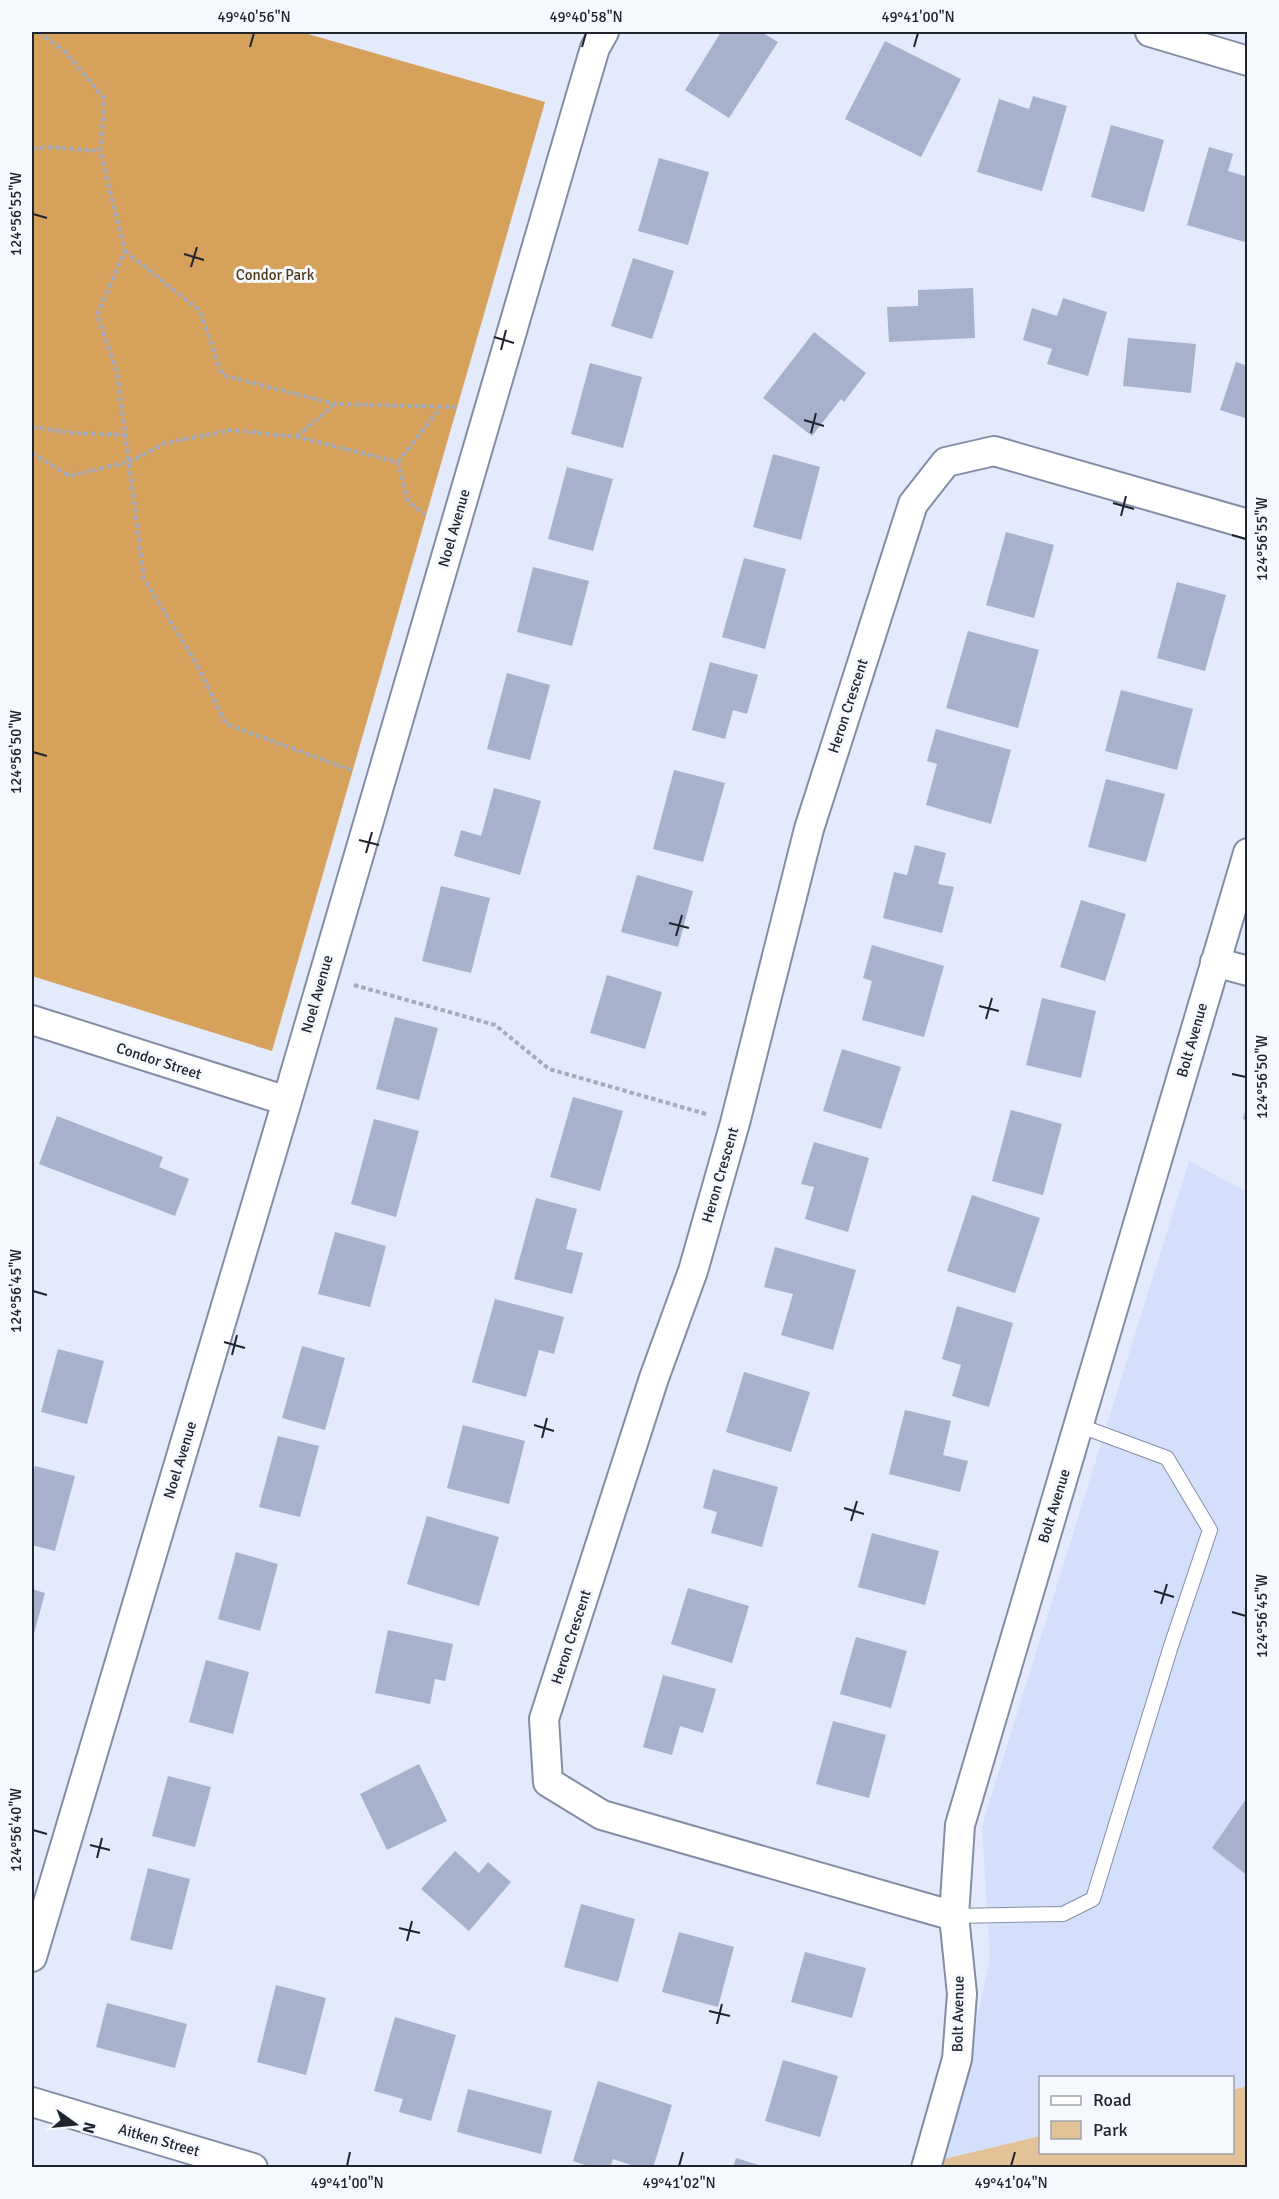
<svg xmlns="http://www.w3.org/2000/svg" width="1279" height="2199" font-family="Signika,sans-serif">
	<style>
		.built { fill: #d4dffb }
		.green { fill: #e4c297 }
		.forest { fill: #d5a15b }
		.building { fill: #a6b1cc }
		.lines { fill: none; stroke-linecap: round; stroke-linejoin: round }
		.service-casing { stroke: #838da6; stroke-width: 16 }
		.minor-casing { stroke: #838da6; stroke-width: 32 }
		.path { stroke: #a5abba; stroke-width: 4; stroke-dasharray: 4.5 3; stroke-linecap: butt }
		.service { stroke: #fff; stroke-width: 14 }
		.minor { stroke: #fff; stroke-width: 28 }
		.ticks { fill: none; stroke: #20242e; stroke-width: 2 }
		.labels { text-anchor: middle; stroke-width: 6; stroke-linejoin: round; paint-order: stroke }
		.park-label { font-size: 15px; fill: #4f391a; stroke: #f5f8fd }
		.street-label { font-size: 15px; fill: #20242e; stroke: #f5f8fd }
		.neatline { fill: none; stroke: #20242e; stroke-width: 2 }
		.ticks-label { font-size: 15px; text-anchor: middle; fill: #20242e }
	</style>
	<rect width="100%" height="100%" fill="#e3eafb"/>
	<path class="built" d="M1189,1161L1247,1192V2086L1233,2090L1232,2078H1040V2136L940,2160L959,2101L990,1958L982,1826Z"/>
	<path class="green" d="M1247,2086V2167L938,2168L940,2160L1040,2136V2152H1232L1233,2090Z"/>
	<path class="forest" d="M32,32H301L545,102L272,1051L32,976Z"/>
	<path class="building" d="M721,32H761L778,42L729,118L685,90Z
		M885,41L961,79L921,157L845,119Z
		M1033,96L1067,106L1042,191L977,172L999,99L1029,109Z
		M1111,125L1164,140L1144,212L1091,197Z
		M1209,147L1233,154L1228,171L1248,177V243L1187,225Z
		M659,158L709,172L688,245L638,231Z
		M633,258L674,271L652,339L611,326Z
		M973,288L975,338L889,342L887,307L918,306V290Z
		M1063,298L1107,312L1088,376L1047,364L1052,349L1023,340L1032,308L1057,316Z
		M814,332L866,373L844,402L841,399L812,436L763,398Z
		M1128,338L1196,344L1191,393L1123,386Z
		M1236,362L1248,366V419L1220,410Z
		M590,363L642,377L623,448L571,434Z
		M773,454L820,467L801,540L753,527Z
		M567,467L613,479L593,551L548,539Z
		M1006,532L1054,545L1034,618L986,605Z
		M744,558L786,569L765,649L722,637Z
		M533,567L589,581L572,646L517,632Z
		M1177,582L1226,595L1205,671L1157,658Z
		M968,631L1039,650L1018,728L946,708Z
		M710,662L758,675L747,714L733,710L725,739L692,730Z
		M507,673L550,685L530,760L487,749Z
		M1121,690L1193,709L1177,770L1105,751Z
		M936,729L1011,750L991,824L926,805L937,764L927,761Z
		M674,770L725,783L703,862L653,849Z
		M1106,779L1165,794L1146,862L1088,847Z
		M494,788L541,801L520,875L454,856L461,830L481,836Z
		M915,845L946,853L938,884L954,887L942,933L883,918L894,872L907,875Z
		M637,875L693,891L678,947L621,932Z
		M441,886L490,898L471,973L422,961Z
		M1081,900L1126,914L1105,981L1060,967Z
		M872,945L944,966L924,1037L862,1020L872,981L863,978Z
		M607,975L662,992L645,1049L590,1033Z
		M1042,998L1096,1011L1081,1078L1026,1065Z
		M395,1017L438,1028L419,1100L376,1089Z
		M842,1049L901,1067L881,1129L823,1111Z
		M573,1097L623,1111L600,1191L550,1177Z
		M1247,1103H1248V1121L1243,1119Z
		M1011,1110L1062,1124L1043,1195L992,1181Z
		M57,1116L163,1157L159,1167L189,1179L175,1216L39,1164Z
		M374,1119L419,1131L396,1217L351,1204Z
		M814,1142L869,1158L848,1232L805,1219L814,1187L801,1184Z
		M972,1195L1040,1218L1015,1293L947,1271Z
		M536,1198L577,1209L566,1249L583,1253L572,1294L514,1279Z
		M335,1232L386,1246L370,1307L318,1294Z
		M775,1247L856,1270L833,1350L781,1335L793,1294L764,1287Z
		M495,1299L564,1317L554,1354L539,1350L526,1397L472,1382Z
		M957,1306L1013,1323L989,1407L952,1396L961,1365L942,1359Z
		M302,1346L345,1358L325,1430L282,1418Z
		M58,1349L104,1361L87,1424L41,1412Z
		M744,1372L810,1392L791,1452L726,1432Z
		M905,1410L951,1421L943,1455L968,1461L960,1492L889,1474Z
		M463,1425L525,1441L509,1504L447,1488Z
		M278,1436L319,1446L300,1517L259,1507Z
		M35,1466L75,1476L55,1551L32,1545V1478Z
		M713,1469L778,1487L762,1547L711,1533L717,1512L703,1508Z
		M427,1516L499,1537L479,1606L407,1584Z
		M872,1533L939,1551L925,1605L858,1587Z
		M236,1552L278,1564L260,1631L218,1619Z
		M688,1588L749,1606L732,1663L671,1644Z
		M32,1589L45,1593L32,1641Z
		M388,1630L453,1644L445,1681L435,1679L430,1704L375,1693Z
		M856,1637L907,1651L891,1708L840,1694Z
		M206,1660L249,1672L233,1734L189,1722Z
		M663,1675L716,1689L703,1733L680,1726L672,1755L643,1747Z
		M833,1721L886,1735L869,1798L816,1784Z
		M419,1764L447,1821L387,1850L360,1794Z
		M168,1776L211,1787L195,1847L152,1836Z
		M1248,1796V1876L1212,1848Z
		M455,1851L479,1873L488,1862L511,1882L469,1931L421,1889Z
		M148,1868L190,1879L172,1950L130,1940Z
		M581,1904L635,1919L618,1982L564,1967Z
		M679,1932L734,1947L718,2007L662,1992Z
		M805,1952L866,1968L852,2018L791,2002Z
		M276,1985L326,1998L306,2075L257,2062Z
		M107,2003L187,2024L175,2068L96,2047Z
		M395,2017L456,2035L431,2121L399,2112L403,2099L374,2091Z
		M783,2060L838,2076L820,2137L765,2121Z
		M598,2081L672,2105L653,2168H640L613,2159L610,2168H594L573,2161Z
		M468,2089L552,2111L541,2154L457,2132Z
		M736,2158L765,2167V2168H733Z"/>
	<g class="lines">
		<defs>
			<path id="service" d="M954,1916L1063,1914L1093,1899L1171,1646L1210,1530L1167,1458L1078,1425"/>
			<path id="minor" d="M1150,32L1248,61
				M1215,962L1248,971
				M32,1020L287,1101
				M954,1916L602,1815L548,1782L544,1719L654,1378L693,1271L735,1123L809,829L913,504L946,462L994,451L1248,524
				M32,1957L287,1101L579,102L595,48L604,32
				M32,2102L253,2168
				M926,2168L957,2059L962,1994L954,1916L960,1825L1248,853"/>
		</defs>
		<use href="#service" class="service-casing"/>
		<use href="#minor" class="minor-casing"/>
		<path class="path" d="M39,32L66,53L105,99L100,151L125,251L97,315L117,372L144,579L195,661L226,724L351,770
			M32,149L47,147L100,151
			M125,251L200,311L222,375L335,404L456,407
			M32,427L72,433L125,435
			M297,436L335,404
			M32,453L69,476L128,462L166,443L231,430L297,437L398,462L408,502L425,514
			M398,462L440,408
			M354,985L495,1025L549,1069L706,1114"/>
		<use href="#service" class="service"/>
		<use href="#minor" class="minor"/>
	</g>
	<path class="ticks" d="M250,47L254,33M582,47L586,33M914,47L918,33M33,214L47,218M184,254L204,260M191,267L197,247M494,337L514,343M501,350L506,330M804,420L824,426M811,433L816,413M1113,503L1134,509M1121,516L1126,496M1232,535L1246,539M33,752L47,756M359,840L379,845M366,853L372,832M669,923L689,928M676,936L682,915M979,1006L999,1011M986,1019L992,998M1232,1074L1246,1077M33,1291L47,1295M224,1342L245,1348M232,1355L237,1335M534,1425L554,1431M542,1438L547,1418M844,1508L864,1514M851,1521L857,1501M1154,1591L1174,1597M1161,1604L1167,1584M1232,1612L1246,1616M33,1830L47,1834M90,1845L110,1850M97,1858L102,1838M399,1928L420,1933M407,1941L412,1921M709,2011L730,2016M717,2024L722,2004M347,2166L350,2152M679,2166L683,2152M1011,2166L1015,2152"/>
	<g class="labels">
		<g class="park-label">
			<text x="275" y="280">Condor Park</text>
		</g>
		<g class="street-label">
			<text transform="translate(454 528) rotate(-74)" y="5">Noel Avenue</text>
			<text transform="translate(848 706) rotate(-72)" y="5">Heron Crescent</text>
			<text transform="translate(317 994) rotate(-74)" y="5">Noel Avenue</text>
			<text transform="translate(1192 1040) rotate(-74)" y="5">Bolt Avenue</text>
			<text transform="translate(159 1061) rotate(18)" y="5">Condor Street</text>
			<text transform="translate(720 1175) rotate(-74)" y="5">Heron Crescent</text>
			<text transform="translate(180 1460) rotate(-73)" y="5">Noel Avenue</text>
			<text transform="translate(1054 1506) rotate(-73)" y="5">Bolt Avenue</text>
			<text transform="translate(571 1637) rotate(-72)" y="5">Heron Crescent</text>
			<text transform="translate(958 2014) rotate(-89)" y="5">Bolt Avenue</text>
			<text transform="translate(159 2140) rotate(16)" y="5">Aitken Street</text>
		</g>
	</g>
	<rect width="1279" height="2199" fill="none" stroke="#f5f8fd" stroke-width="66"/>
	<rect x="1039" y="2076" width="195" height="78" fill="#f5f8fd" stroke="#a0a3aa" stroke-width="1.5"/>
	<rect x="1051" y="2096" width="30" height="9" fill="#ffffff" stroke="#a0a3aa" stroke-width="1.5"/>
	<text x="1093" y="2106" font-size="18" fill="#20242e">Road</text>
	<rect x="1051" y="2121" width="30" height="18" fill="#e4c297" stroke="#a0a3aa" stroke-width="1.5"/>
	<text x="1093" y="2136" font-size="18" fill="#20242e">Park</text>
	<g transform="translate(75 2124) rotate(105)" stroke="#f5f8fd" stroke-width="4.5" paint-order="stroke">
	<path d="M0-4.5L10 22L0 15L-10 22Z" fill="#20242e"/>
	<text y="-9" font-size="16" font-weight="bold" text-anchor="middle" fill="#20242e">N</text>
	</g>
	<rect x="33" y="33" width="1213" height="2133" class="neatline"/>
	<g class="ticks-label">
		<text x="254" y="22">49°40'56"N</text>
		<text x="586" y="22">49°40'58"N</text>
		<text x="918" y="22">49°41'00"N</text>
		<text transform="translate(16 214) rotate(-90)" y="5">124°56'55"W</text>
		<text transform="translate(1262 539) rotate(-90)" y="5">124°56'55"W</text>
		<text transform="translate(16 752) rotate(-90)" y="5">124°56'50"W</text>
		<text transform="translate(1262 1077) rotate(-90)" y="5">124°56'50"W</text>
		<text transform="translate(16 1291) rotate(-90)" y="5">124°56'45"W</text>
		<text transform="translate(1262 1616) rotate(-90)" y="5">124°56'45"W</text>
		<text transform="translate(16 1830) rotate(-90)" y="5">124°56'40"W</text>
		<text x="347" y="2188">49°41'00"N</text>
		<text x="679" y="2188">49°41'02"N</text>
		<text x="1011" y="2188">49°41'04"N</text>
	</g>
</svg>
